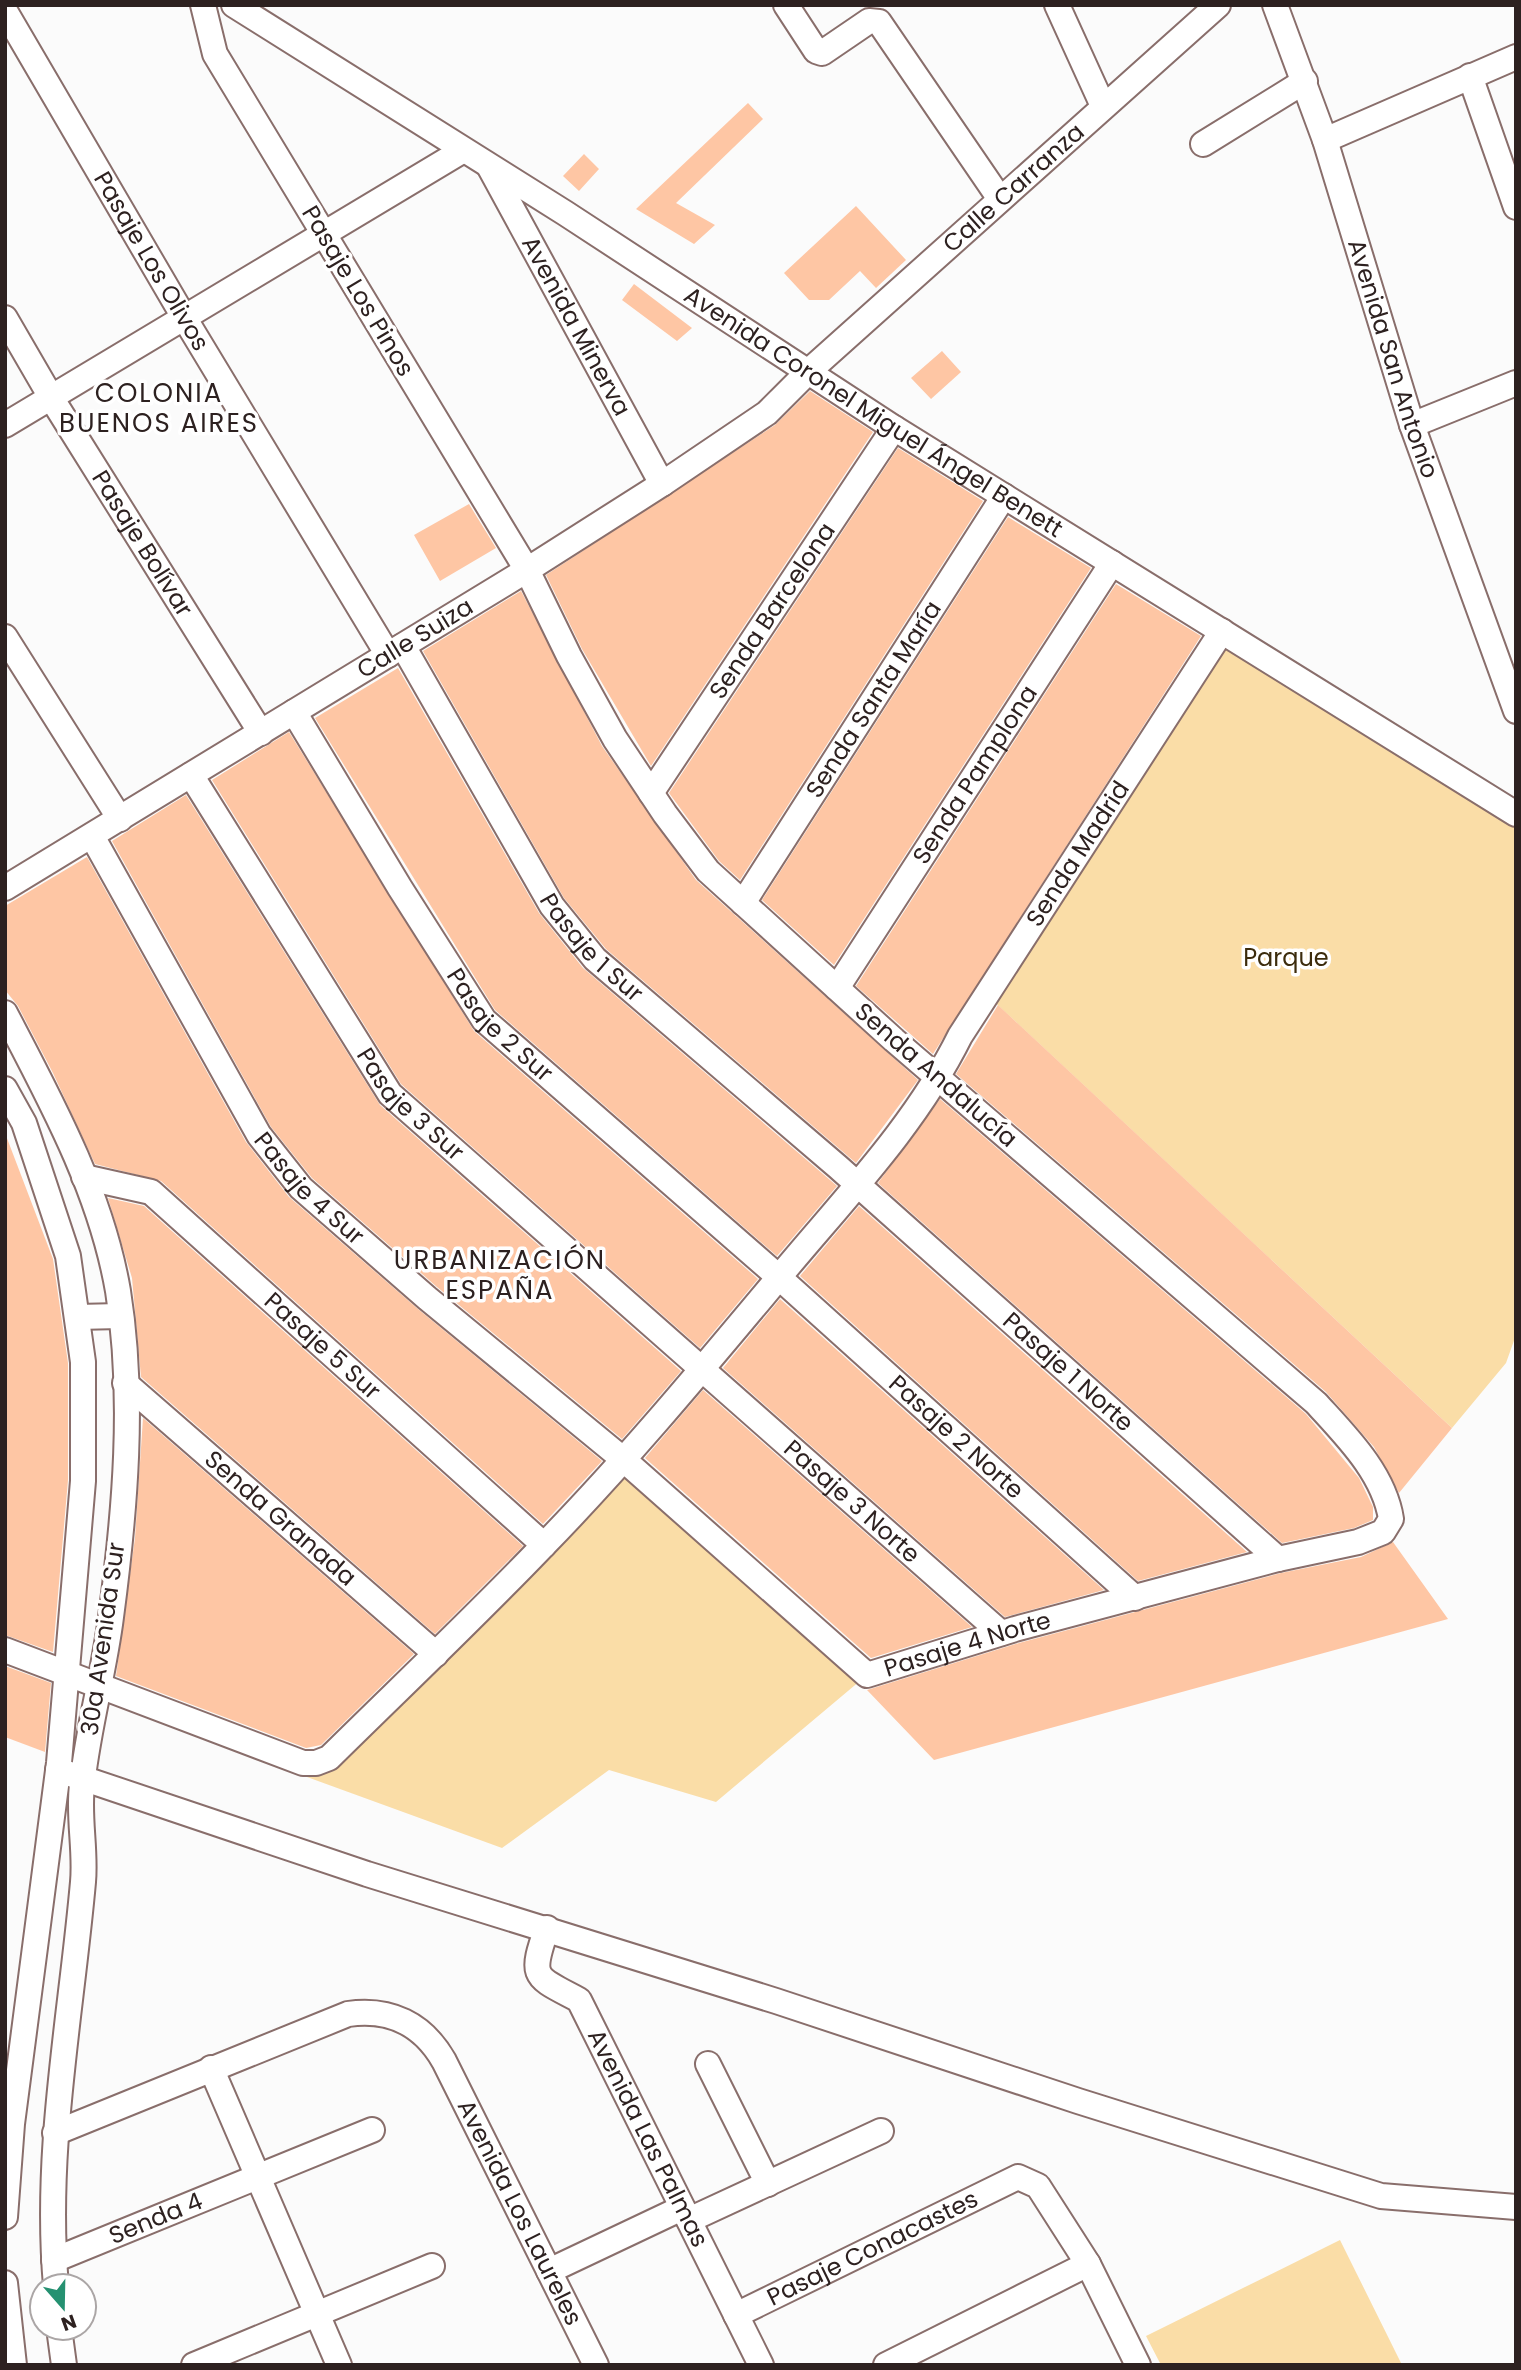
<svg xmlns="http://www.w3.org/2000/svg" width="1521" height="2370" font-family="Poppins,sans-serif">
	<style>
		.green { fill: #fadda7 }
		.building { fill: #fec6a4 }
		.lines { fill: none; stroke-linecap: round; stroke-linejoin: round }
		.minor-casing { stroke: #896e6b; stroke-width: 28 }
		.minor { stroke: #fff; stroke-width: 24 }
		.labels { text-anchor: middle; stroke-width: 7; stroke-linejoin: round; paint-order: stroke }
		.street-label { font-size: 24px; fill: #2d2120; stroke: #fff }
		.park-label { font-size: 24px; fill: #3c2c0d; stroke: #fff }
		.neighbourhood-label { font-size: 26px; letter-spacing: 2px; fill: #2d2120; stroke: #fff }
	</style>
	<rect width="100%" height="100%" fill="#fbfbfb"/>
	<path class="green" d="M1222,631L1516,816V1335L1506,1363L1452,1428L987,995Z
		M627,1464L867,1675L716,1802L609,1770L502,1848L307,1777Z
		M1340,2240L1402,2365H1161L1146,2336Z"/>
	<path class="building" d="M748,103L763,119L676,203L715,225L694,244L636,209Z
		M584,154L599,169L579,191L563,176Z
		M856,206L906,260L876,288L860,271L829,300H809L784,273Z
		M634,284L692,328L677,341L622,300Z
		M942,351L961,372L931,399L911,378Z
		M810,391L873,432L651,766L582,649L546,575L775,425Z
		M898,448L983,501L740,880L719,861L669,793Z
		M469,504L496,548L440,581L414,535Z
		M1008,517L1091,568L834,965L762,900Z
		M1116,584L1201,636L933,1054L856,986Z
		M521,591L602,746L696,880L918,1080L856,1163L606,949L564,898L423,651Z
		M398,668L539,913L583,968L837,1186L777,1256L495,1010L315,718Z
		M289,732L474,1031L758,1279L700,1348L401,1084L212,780Z
		M186,795L380,1105L681,1371L622,1439L437,1287L312,1178L271,1127L112,841Z
		M87,857L246,1142L289,1197L418,1309L602,1461L543,1524L161,1181L95,1164L53,1073L18,1006L5,990V906Z
		M998,1005L1452,1428L1399,1493L1374,1447L1326,1392L956,1074Z
		M940,1099L1306,1414L1359,1478L1373,1507V1520L1354,1528L1282,1543L878,1183Z
		M5,1133L53,1259L68,1363V1480L53,1652L5,1635Z
		M108,1198L144,1206L523,1546L435,1634L141,1377L132,1278Z
		M859,1206L1247,1552L1138,1581L800,1276Z
		M780,1299L1104,1590L1005,1617L723,1368Z
		M703,1390L972,1627L871,1658L645,1458Z
		M143,1418L414,1654L321,1745L306,1748L116,1676L135,1538Z
		M1393,1542L1448,1619L934,1760L867,1690L1019,1643L1281,1573L1361,1557Z
		M5,1666L51,1683L45,1752L5,1737Z"/>
	<g class="lines">
		<defs>
			<g id="minor">
				<path id="s1" d="M234,5L565,213L894,428L1516,814"/>
				<path d="M786,5L816,51L822,53L869,21L879,22L1000,199"/>
				<path d="M1057,5L1103,106"/>
				<path id="s2" d="M1275,5L1325,140L1412,425L1516,711"/>
				<path id="s3" d="M5,11L185,319L388,655"/>
				<path d="M1470,76L1516,207"/>
				<path d="M1325,140L1516,57"/>
				<path d="M1203,144L1305,81"/>
				<path id="s4" d="M490,168L662,484"/>
				<path id="s5" d="M5,318L52,399L261,733"/>
				<path d="M5,425L462,151"/>
				<path d="M1412,425L1516,383"/>
				<path d="M5,637L120,819"/>
				<path id="s6" d="M403,646L552,906L595,959L838,1167L1278,1559"/>
				<path id="s7" d="M294,712L400,888L484,1020L773,1272L1135,1598"/>
				<path id="s8" d="M191,775L390,1094L1001,1633"/>
				<path id="s9" d="M651,793L894,428"/>
				<path id="s10" d="M92,836L259,1135L301,1188L427,1298L624,1460L867,1675L1015,1629L1278,1559L1358,1542L1383,1532L1391,1519C1384,1473 1345,1435 1316,1403L894,1040L708,871L665,814L615,739L569,656L527,570L215,54L203,5"/>
				<path id="s11" d="M5,888L527,570L662,484L767,413L809,371L1218,5"/>
				<path id="s12" d="M743,903L1004,496"/>
				<path id="s13" d="M837,988L1112,563"/>
				<path d="M5,1013C51,1101 101,1192 118,1291C135,1397 125,1512 111,1617C104,1673 88,1728 82,1785C78,1817 86,1850 83,1882C71,2017 44,2150 56,2286"/>
				<path d="M5,1089L24,1123L68,1256L83,1362V1481L59,1763L12,2124L5,2217"/>
				<path id="s14" d="M84,1177L151,1192L544,1545"/>
				<path d="M77,1317L120,1316"/>
				<path id="s15" d="M125,1383L436,1654"/>
				<path id="s16" d="M5,1650L303,1763H316L329,1758C401,1687 474,1618 543,1546C627,1460 703,1368 780,1276C843,1200 916,1125 960,1036L1222,631"/>
				<path d="M58,1770L367,1874L776,2001L1078,2101L1381,2196L1516,2207"/>
				<path id="s17" d="M547,1928C529,1979 534,1976 579,2000L761,2365"/>
				<path d="M708,2064L768,2184"/>
				<path d="M211,2068L339,2365"/>
				<path id="s18" d="M55,2133L348,2014C390,2008 423,2024 444,2061L596,2365"/>
				<path d="M689,2220L881,2131"/>
				<path id="s19" d="M54,2260L372,2130"/>
				<path d="M549,2271L682,2208"/>
				<path d="M5,2283L14,2365"/>
				<path id="s20" d="M736,2315L1018,2177L1038,2186L1088,2264L1138,2365"/>
				<path d="M59,2328L64,2365"/>
				<path d="M194,2365L432,2266"/>
				<path d="M886,2365L1088,2264"/>
			</g>
		</defs>
		<use href="#minor" class="minor-casing"/>
		<use href="#minor" class="minor"/>
	</g>
	<g class="labels">
		<g class="street-label">
			<text dy="8" stroke="none"><textPath href="#s11" startOffset="1232">Calle Carranza</textPath></text>
			<text dy="8" stroke="none"><textPath href="#s3" startOffset="290">Pasaje Los Olivos</textPath></text>
			<text transform="translate(358 291) rotate(59)" y="8">Pasaje Los Pinos</text>
			<text dy="8" stroke="none"><textPath href="#s4" startOffset="180">Avenida Minerva</textPath></text>
			<text dy="8" stroke="none"><textPath href="#s2" startOffset="373">Avenida San Antonio</textPath></text>
			<text dy="8" stroke="none"><textPath href="#s1" startOffset="758">Avenida Coronel Miguel Ángel Benett</textPath></text>
			<text dy="8" stroke="none"><textPath href="#s5" startOffset="264">Pasaje Bolívar</textPath></text>
			<text dy="8" stroke="none"><textPath href="#s9" startOffset="219">Senda Barcelona</textPath></text>
			<text dy="8" stroke="none"><textPath href="#s11" startOffset="480">Calle Suiza</textPath></text>
			<text dy="8" stroke="none"><textPath href="#s12" startOffset="242">Senda Santa María</textPath></text>
			<text dy="8" stroke="none"><textPath href="#s13" startOffset="254">Senda Pamplona</textPath></text>
			<text dy="8" stroke="none"><textPath href="#s16" startOffset="1524">Senda Madrid</textPath></text>
			<text dy="8" stroke="none"><textPath href="#s6" startOffset="357">Pasaje 1 Sur</textPath></text>
			<text dy="8" stroke="none"><textPath href="#s7" startOffset="376">Pasaje 2 Sur</textPath></text>
			<text transform="translate(936 1075) rotate(41)" y="8">Senda Andalucía</text>
			<text dy="8" stroke="none"><textPath href="#s8" startOffset="397">Pasaje 3 Sur</textPath></text>
			<text dy="8" stroke="none"><textPath href="#s10" startOffset="416">Pasaje 4 Sur</textPath></text>
			<text dy="8" stroke="none"><textPath href="#s14" startOffset="299">Pasaje 5 Sur</textPath></text>
			<text dy="8" stroke="none"><textPath href="#s6" startOffset="996">Pasaje 1 Norte</textPath></text>
			<text dy="8" stroke="none"><textPath href="#s7" startOffset="992">Pasaje 2 Norte</textPath></text>
			<text dy="8" stroke="none"><textPath href="#s8" startOffset="992">Pasaje 3 Norte</textPath></text>
			<text dy="8" stroke="none"><textPath href="#s15" startOffset="206">Senda Granada</textPath></text>
			<text transform="translate(103 1639) rotate(-82)" y="8">30a Avenida Sur</text>
			<text dy="8" stroke="none"><textPath href="#s10" startOffset="1262">Pasaje 4 Norte</textPath></text>
			<text dy="8" stroke="none"><textPath href="#s17" startOffset="250">Avenida Las Palmas</textPath></text>
			<text dy="8" stroke="none"><textPath href="#s18" startOffset="600">Avenida Los Laureles</textPath></text>
			<text dy="8" stroke="none"><textPath href="#s19" startOffset="110">Senda 4</textPath></text>
			<text dy="8" stroke="none"><textPath href="#s20" startOffset="152">Pasaje Conacastes</textPath></text>
		</g>
		<g class="park-label">
			<text x="1286" y="966">Parque</text>
		</g>
		<g class="neighbourhood-label">
			<text x="159" y="402">COLONIA<tspan x="159" dy="30">BUENOS AIRES</tspan></text>
			<text x="500" y="1269">URBANIZACIÓN<tspan x="500" dy="30">ESPAÑA</tspan></text>
		</g>
	</g>
	<rect width="1521" height="2370" fill="none" stroke="#2d2120" stroke-width="14"/>
	<g transform="translate(63 2307) rotate(160)"><circle r="33" fill="#ffffff" stroke="#aba6a6" stroke-width="2"/>
	<path d="M0-5L12 26L0 18L-12 26Z" fill="#259171"/>
	<text y="-10" font-size="19" font-weight="bold" text-anchor="middle" fill="#2d2120">N</text>
	</g>
</svg>
